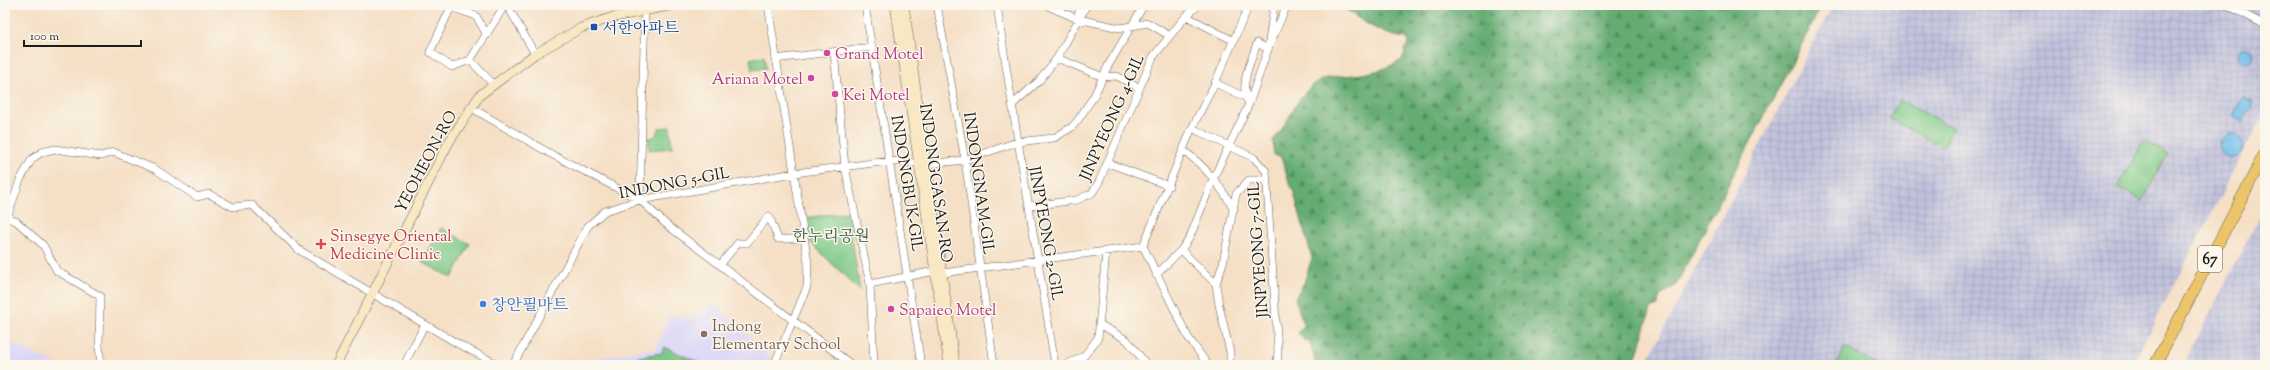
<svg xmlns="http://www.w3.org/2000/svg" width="2270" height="370" font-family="'Sorts Mill Goudy','Noto Serif KR',serif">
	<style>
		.built { fill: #dbd6f7 }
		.industrial { fill: url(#industrial-grid) }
		.forest { fill: url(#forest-firs); stroke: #406448 }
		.park { fill: #7cc886; stroke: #4c7251 }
		.water { fill: #70bdea; stroke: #466c83 }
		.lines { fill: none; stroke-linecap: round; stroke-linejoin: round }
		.street-casing { stroke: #686057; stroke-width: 8 }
		.secondary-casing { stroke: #686057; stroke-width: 10 }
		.primary-casing { stroke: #686057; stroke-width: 12 }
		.street { stroke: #fff; stroke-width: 7 }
		.secondary { stroke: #f8e8c3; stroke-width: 9 }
		.primary { stroke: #edc569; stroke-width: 11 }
		.transit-dot { fill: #1a4fb4; stroke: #fbf7ec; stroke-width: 1.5 }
		.hotel-dot { fill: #d1479c; stroke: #fbf7ec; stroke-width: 1.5 }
		.health-dot { fill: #e0444e; stroke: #fbf7ec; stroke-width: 1.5 }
		.shop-dot { fill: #3f7fe0; stroke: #fbf7ec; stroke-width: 1.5 }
		.education-dot { fill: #8d6e63; stroke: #fbf7ec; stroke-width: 1.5 }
		.labels { text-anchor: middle; stroke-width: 3; stroke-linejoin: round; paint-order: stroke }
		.shield { fill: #fbf7ec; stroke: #5f5e5a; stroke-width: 1 }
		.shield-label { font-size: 15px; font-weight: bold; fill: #1c1c1c }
		.transit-label { font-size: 16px; fill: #164399; stroke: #fbf7ec; text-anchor: start }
		.hotel-label { font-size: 16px; fill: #b23c85; stroke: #fbf7ec; text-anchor: start }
		.street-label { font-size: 16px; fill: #1c1c1c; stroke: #fbf7ec }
		.health-label { font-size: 16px; fill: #be3a42; stroke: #fbf7ec; text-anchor: start }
		.park-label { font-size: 16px; fill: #3e5841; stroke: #fbf7ec }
		.shop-label { font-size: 16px; fill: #366cbe; stroke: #fbf7ec; text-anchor: start }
		.education-label { font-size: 16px; fill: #785e54; stroke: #fbf7ec; text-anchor: start }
	</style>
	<defs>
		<pattern id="industrial-grid" width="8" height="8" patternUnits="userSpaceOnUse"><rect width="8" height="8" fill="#c1c2dd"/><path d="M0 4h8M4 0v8" fill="none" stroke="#a5a6bd"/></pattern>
		<pattern id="forest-firs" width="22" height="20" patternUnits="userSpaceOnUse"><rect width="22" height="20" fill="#65ac73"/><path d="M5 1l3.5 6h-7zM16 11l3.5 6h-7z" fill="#528b5e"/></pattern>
	</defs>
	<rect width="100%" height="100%" fill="#fbf7ec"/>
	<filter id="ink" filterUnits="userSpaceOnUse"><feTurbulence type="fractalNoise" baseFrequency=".025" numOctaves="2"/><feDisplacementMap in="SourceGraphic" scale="8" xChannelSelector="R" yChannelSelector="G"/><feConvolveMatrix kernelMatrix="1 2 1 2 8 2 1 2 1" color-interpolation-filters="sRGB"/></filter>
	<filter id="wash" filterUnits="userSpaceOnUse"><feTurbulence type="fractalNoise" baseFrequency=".012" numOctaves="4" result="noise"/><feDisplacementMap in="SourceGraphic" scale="16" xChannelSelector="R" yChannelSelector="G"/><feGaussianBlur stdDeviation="0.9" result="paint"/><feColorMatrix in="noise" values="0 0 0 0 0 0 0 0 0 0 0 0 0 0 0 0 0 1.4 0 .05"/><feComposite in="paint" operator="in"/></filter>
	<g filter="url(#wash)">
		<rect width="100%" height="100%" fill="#f5dfc5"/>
		<path class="built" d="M714,303L771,358L768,365H586L589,359L656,349L670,314L690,319Z
			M5,338L25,350L60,365H5Z"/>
		<path class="industrial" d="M1833,5H2265V111L2132,365H1645Z
			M2265,206V365H2183Z"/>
		<path class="forest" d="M1340,5H1822L1676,285L1660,296L1658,306L1651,309L1637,354L1630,365H1316L1309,340L1305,341L1298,333L1304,326L1295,298L1304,283L1312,258L1294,193L1287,176L1281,157L1274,155L1273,140C1292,120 1292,101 1316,83C1327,75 1342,77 1354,75C1367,74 1387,69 1398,62C1403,60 1404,55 1405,50C1407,45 1409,43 1407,38C1384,37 1358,19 1340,5Z"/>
		<path class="park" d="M764,56L766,68L752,70L750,59Z
			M1899,100L1953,128L1943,147L1889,118Z
			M670,127L672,148L649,150L648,138L654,137L658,133L659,128Z
			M2144,141L2168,154L2142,201L2118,187Z
			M848,212L860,291L809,241L805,218Z
			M441,228L470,244L452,278L422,262Z
			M664,347L704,365H615L617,361L662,353Z
			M1845,347L1878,365H1836Z"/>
		<path class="water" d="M2238 55a8 8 0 1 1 16 0a8 8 0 1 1-16 0Z
			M2243,97L2253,103L2243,121L2233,115Z
			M2220 146a12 12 0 1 1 24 0a12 12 0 1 1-24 0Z"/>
	</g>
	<g filter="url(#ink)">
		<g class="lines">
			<defs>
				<path id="street" d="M452,5L430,52L452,67L470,60
					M507,5L535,54
					M768,5L808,263L807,287L774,365
					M865,5L921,365
					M937,5L965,160L994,365
					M997,5C1014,125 1036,245 1055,365
					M1052,5L1050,7L1078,19L1120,28L1148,23L1170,36
					M2227,5L2265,25
					M451,7L476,16L487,35
					M1186,16L1234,41
					M1078,17L1080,5
					M834,52L845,167L870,284L874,365
					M1057,58L1103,77L1117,76L1139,88
					M775,59L872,47
					M1215,83L1245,97
					M493,84L470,60L505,5
					M1249,104C1238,84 1251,63 1257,43L1268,49L1274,5
					M1012,105L1039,81L1057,58L1087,5
					M470,107L551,154L640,200L667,225L852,365
					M1192,128L1254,158L1266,171L1278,351L1277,365
					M1183,150C1207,168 1218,183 1234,209
					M1108,163L1169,186
					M640,200L645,5
					M1030,206L1077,200L1092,193L1099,182L1153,57L1186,16L1199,5
					M1181,250L1216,284
					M720,265L738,243H747L769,216L778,239H803
					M943,273L1143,246
					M1156,275L1181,250L1190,237L1214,177L1249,104L1268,49L1287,5
					M870,284L935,271
					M1099,324L1127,340L1147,365
					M101,365L99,345L100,296L57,271L43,245L16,221L7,218L20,180L32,159L42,152L55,149L101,156L113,152L155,169L197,197L209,194L233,207L252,205L299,250L460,345L499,365
					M404,365L425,324
					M513,365L588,226L605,211L640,200L794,173L890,161L927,164L965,160L1017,142L1054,138L1072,127L1078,120L1094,96L1108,66L1144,5
					M1066,365L1084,356L1098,338L1106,252
					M1208,365L1188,337L1143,246L1192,128L1215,83L1249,5
					M1230,365V352L1219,305L1216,284L1223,263L1236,194L1249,180H1266"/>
				<path id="secondary" d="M895,5L949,365
					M904,5L955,365
					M336,365L449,142L480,95L535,54L581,28L610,18L673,5"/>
				<path id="primary" d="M2155,365L2265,153"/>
			</defs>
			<use href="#street" class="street-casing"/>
			<use href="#secondary" class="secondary-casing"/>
			<use href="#primary" class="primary-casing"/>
			<use href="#street" class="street"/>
			<use href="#secondary" class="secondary"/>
			<use href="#primary" class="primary"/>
		</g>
	</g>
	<rect class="transit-dot" x="590" y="23" width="8" height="8" rx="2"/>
	<g class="hotel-dot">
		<circle cx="827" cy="53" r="4"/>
		<circle cx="811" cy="78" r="4"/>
		<circle cx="835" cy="94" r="4"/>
		<circle cx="891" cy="309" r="4"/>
	</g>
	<path class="health-dot" d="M319 238h4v4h4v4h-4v4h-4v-4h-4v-4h4z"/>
	<circle class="shop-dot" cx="483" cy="304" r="4"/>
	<circle class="education-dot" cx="704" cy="334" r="4"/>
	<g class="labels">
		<rect class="shield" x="2198" y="246" width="24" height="26" rx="3"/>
		<g class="shield-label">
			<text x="2210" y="264">67</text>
		</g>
		<g class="transit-label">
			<text x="602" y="33">서한아파트</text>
		</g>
		<g class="hotel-label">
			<text x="835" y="59">Grand Motel</text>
			<text x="803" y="84" text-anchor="end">Ariana Motel</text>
			<text x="843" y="100">Kei Motel</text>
			<text x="899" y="315">Sapaieo Motel</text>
		</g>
		<g class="street-label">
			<text transform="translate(1111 117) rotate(-66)" y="6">JINPYEONG 4-GIL</text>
			<text transform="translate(425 161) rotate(-62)" y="6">YEOHEON-RO</text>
			<text transform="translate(674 182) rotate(-11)" y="6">INDONG 5-GIL</text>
			<text transform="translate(908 183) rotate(81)" y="6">INDONGBUK-GIL</text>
			<text transform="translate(937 183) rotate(82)" y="6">INDONGGASAN-RO</text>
			<text transform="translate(980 183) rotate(82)" y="6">INDONGNAM-GIL</text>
			<text transform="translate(1047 233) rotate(80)" y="6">JINPYEONG 2-GIL</text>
			<text transform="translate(1257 250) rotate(-94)" y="6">JINPYEONG 7-GIL</text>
		</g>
		<g class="health-label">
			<text x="330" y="241">Sinsegye Oriental<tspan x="330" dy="18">Medicine Clinic</tspan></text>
		</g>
		<g class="park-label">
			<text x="831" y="241">한누리공원</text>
		</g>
		<g class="shop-label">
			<text x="491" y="310">창안필마트</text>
		</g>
		<g class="education-label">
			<text x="712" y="331">Indong<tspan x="712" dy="18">Elementary School</tspan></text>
		</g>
	</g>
	<rect width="2270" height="370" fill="none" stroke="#fbf7ec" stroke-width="20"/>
	<path d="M24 40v6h117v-6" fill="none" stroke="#1c1c1c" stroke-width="2"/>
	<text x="30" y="40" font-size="12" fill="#1c1c1c" stroke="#fbf7ec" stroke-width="3" paint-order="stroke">100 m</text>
</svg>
